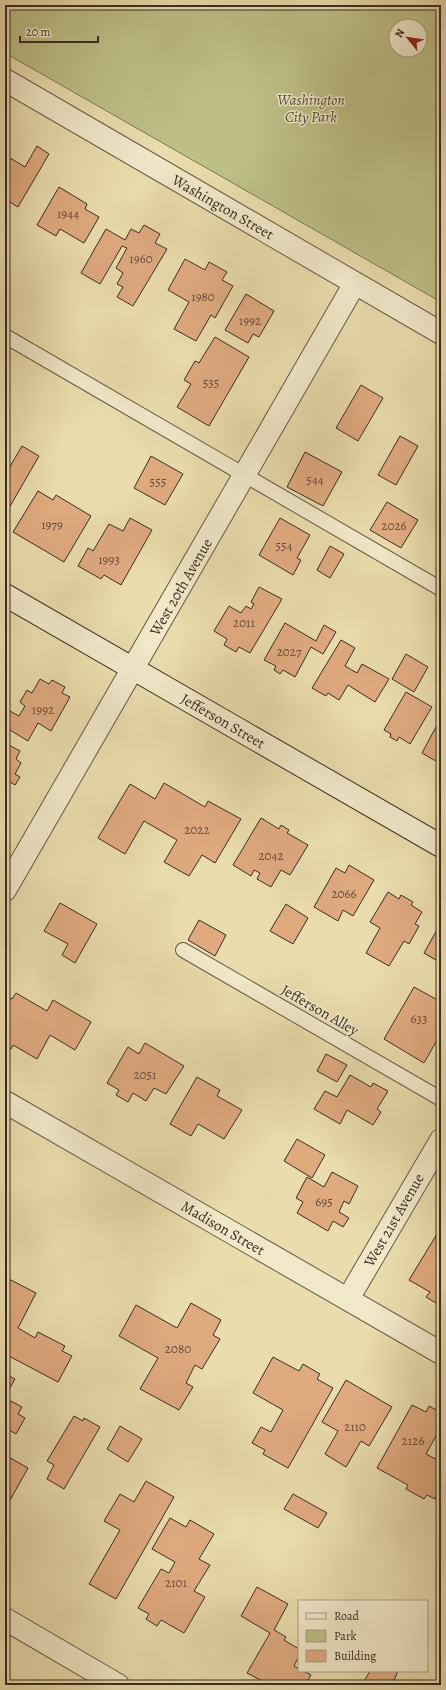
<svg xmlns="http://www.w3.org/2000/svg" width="446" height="1690" font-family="Alegreya,serif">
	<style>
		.green { fill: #bdbf85; stroke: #7c7656; fill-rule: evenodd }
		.building { fill: #e0aa7f; stroke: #3a2d26 }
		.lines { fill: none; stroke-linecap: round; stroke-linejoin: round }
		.lane-casing { stroke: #665948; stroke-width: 16 }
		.street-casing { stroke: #665948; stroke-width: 24 }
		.secondary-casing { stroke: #3a2d26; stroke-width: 24 }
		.lane { stroke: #f1e8c9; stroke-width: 14 }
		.street { stroke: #f1e8c9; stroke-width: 22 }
		.secondary { stroke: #f1e8c9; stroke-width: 22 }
		.labels { text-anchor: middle; stroke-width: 3; stroke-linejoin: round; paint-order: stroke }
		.number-label { font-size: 13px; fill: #644c3c }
		.park-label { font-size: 15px; font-style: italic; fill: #544a39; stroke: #f1e8c9 }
		.street-label { font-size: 15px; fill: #3a2d26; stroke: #f1e8c9 }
	</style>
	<rect width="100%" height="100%" fill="#eadcac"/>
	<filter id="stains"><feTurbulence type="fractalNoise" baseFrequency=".005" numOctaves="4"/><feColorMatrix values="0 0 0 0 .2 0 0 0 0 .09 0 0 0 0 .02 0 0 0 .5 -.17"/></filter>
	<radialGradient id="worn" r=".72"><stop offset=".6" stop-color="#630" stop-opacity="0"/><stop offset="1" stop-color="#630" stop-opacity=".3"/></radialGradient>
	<path class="green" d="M5,5H441V302L5,53ZM396,26H420V50H396Z"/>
	<path class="building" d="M37,146L49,154L18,207L5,199V155L25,167Z
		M59,187L87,204L85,209L99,217L84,243L60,229L56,236L37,225Z
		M144,225L160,234L155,243L167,249L133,306L117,297L123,287L117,284L123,273L116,268L127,248L122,246L100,284L81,273L106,229L125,240L131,229L139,233Z
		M185,259L205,270L209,262L227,272L222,280L233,286L215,318L211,315L196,341L174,329L189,302L168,290Z
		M246,294L274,311L259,337L253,334L248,343L225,330Z
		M215,337L249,357L209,426L177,407L191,384L184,380L195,361L199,363Z
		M361,385L383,398L358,441L336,428Z
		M400,436L418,446L396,485L378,475Z
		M22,446L39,456L5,515V475Z
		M305,452L342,472L323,506L287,487Z
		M151,456L183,474L165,505L134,488Z
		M38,491L53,500L56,495L91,516L64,562L13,532Z
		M387,502L418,520L401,548L370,530Z
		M130,518L152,530L121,585L104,575L101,579L78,566L88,548L93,551L109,524L123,531Z
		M280,518L310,535L297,558L301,560L293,575L259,555Z
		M330,546L344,554L330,578L317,570Z
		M259,587L282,599L250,653L239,647L236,652L224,645L227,639L214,631L229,606L241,613L246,606L251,609L254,604L251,602Z
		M285,623L316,641L324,625L336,632L323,654L311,647L295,677L283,670L280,674L274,670L276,666L264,660Z
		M341,640L355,648L345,666L357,673L362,664L389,679L375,702L348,685L339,700L328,693L326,696L312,688Z
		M406,654L428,667L414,692L392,679Z
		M40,679L49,684L52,680L65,687L62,693L70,697L51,731L38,723L28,741L5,727V720L10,711L19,716L25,706L20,702L27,690L32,693Z
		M406,692L432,707L410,744L399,737L397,741L390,737L391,734L384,730Z
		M437,725L441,727V764L422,753Z
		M5,743L20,751L16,759L21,763L15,774L20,777L15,785L10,782L5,792Z
		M164,783L205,807L208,801L241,819L215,863L202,855L189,876L164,862L177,840L144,821L125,854L98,838L130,784L155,799Z
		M261,818L279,829L281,825L289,830L287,833L308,845L290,875L281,870L271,887L257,879L260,873L254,870L251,876L233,865Z
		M349,865L374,880L353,916L343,910L338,921L314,907L336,868L345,873Z
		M388,892L399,899L401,895L413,902L411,905L422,912L415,924L419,926L409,944L404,941L389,966L366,953L380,928L370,922Z
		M60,903L97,924L75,963L62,955L68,944L44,931Z
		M286,904L308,918L293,944L270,931Z
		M199,920L226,935L215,956L188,940Z
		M438,928L441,929V963L424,953Z
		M414,987L441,1002V1033L424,1063L384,1039Z
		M16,993L47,1011L53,1000L91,1022L75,1050L50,1035L37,1059L13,1045L11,1049L5,1046V1003L8,997L12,999Z
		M145,1043L184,1066L166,1094L154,1088L146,1101L133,1093L128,1102L116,1095L119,1090L107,1083L128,1047L139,1054Z
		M326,1054L347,1065L337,1082L317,1071Z
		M350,1075L371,1087L373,1083L388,1091L377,1109L381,1112L373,1125L347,1110L340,1124L314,1109L325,1091L337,1097Z
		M197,1077L220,1090L217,1096L242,1110L224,1139L198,1124L191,1136L170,1124Z
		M297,1139L325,1155L312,1178L284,1161Z
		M332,1172L358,1186L349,1204L344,1201L339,1212L349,1218L343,1227L333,1221L328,1231L297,1213L303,1202L296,1198L307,1177L324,1187Z
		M437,1234L441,1236V1306L426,1297L430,1292L409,1280Z
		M5,1277L36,1293L18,1328L35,1338L38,1332L65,1346L62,1351L72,1356L58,1382L5,1354Z
		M191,1303L221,1320L213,1335L220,1339L202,1369L195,1365L186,1383L193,1387L179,1410L140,1389L158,1358L119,1336L136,1305L177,1328Z
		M273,1357L299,1371L303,1364L320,1374L317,1379L333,1388L288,1468L263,1454L265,1450L252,1443L261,1427L271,1432L283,1410L253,1393Z
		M5,1374L15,1379L5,1396Z
		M346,1380L392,1407L369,1446L361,1441L346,1467L325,1454L338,1431L322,1422Z
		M5,1398L22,1407L18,1414L25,1418L16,1434L5,1428Z
		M412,1405L426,1412L429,1406L440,1412L438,1417L441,1419V1427L426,1454L441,1462L438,1469L441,1470V1488L435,1499L427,1495L424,1499L406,1489L408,1485L377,1468Z
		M74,1416L83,1421L84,1418L100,1427L64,1489L47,1479L54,1465L47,1461Z
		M120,1426L142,1439L128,1462L107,1449Z
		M5,1455L28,1468L5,1509Z
		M146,1481L174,1497L116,1599L89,1584L120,1530L104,1521L120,1494L134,1502Z
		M293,1494L327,1513L318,1528L284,1509Z
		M170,1518L186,1527L190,1520L214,1534L199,1559L210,1565L194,1591L205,1597L184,1633L161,1620L157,1626L146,1619L149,1614L138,1608L161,1569L169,1573L175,1562L152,1549Z
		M257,1587L288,1604L274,1630L286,1637L284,1640L299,1649V1656L294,1666L299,1669V1671H303L311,1675L305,1685H288L284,1683L283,1685H270L247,1673L270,1633L241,1616Z
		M370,1671H398L392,1685H362Z"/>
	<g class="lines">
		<defs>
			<path id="lane" d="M5,336L441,589
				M183,950L441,1099"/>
			<path id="street" d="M5,80L441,333
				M5,890L355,283
				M5,1102L441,1353
				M348,1299L441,1140
				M5,1619L118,1685"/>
			<path id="secondary" d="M5,595L441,846"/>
		</defs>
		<use href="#lane" class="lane-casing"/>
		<use href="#street" class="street-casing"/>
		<use href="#secondary" class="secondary-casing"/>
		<use href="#lane" class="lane"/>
		<use href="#street" class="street"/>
		<use href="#secondary" class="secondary"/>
	</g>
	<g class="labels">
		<g class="number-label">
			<text x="68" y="218">1944</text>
			<text x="141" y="263">1960</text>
			<text x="203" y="301">1980</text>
			<text x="250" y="325">1992</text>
			<text x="211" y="387">535</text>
			<text x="315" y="484">544</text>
			<text x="158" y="486">555</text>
			<text x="52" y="529">1979</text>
			<text x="394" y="530">2026</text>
			<text x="284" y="550">554</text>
			<text x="109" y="564">1993</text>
			<text x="244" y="627">2011</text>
			<text x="289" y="656">2027</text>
			<text x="43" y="714">1992</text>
			<text x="197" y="834">2022</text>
			<text x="271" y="860">2042</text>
			<text x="344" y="898">2066</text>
			<text x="419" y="1023">633</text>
			<text x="145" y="1079">2051</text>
			<text x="324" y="1206">695</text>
			<text x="178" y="1353">2080</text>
			<text x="355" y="1431">2110</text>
			<text x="413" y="1445">2126</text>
			<text x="176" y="1587">2101</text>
		</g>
		<g class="park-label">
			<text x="311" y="105">Washington<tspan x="311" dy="17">City Park</tspan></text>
		</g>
		<g class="street-label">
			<text transform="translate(223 207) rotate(30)" y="5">Washington Street</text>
			<text transform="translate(181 587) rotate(-60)" y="5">West 20th Avenue</text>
			<text transform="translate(223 721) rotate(30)" y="5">Jefferson Street</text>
			<text transform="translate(320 1010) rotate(30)" y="5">Jefferson Alley</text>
			<text transform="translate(394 1220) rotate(-60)" y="5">West 21st Avenue</text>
			<text transform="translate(223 1228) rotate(30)" y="5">Madison Street</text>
		</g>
	</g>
	<rect width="446" height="1690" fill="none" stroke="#eadcac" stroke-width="20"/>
	<rect x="6" y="6" width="434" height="1678" fill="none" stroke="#3a2d26" stroke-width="2"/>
	<rect x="10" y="10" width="426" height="1670" fill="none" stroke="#3a2d26"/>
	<rect x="298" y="1600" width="130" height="72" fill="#f1e8c9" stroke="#a89d88"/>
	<rect x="306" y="1613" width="20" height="6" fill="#f1e8c9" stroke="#a89d88"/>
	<text x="334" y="1620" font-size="12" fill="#3a2d26">Road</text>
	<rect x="306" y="1630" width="20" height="12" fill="#bdbf85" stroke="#a89d88"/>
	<text x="334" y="1640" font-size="12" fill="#3a2d26">Park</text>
	<rect x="306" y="1650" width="20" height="12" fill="#e0aa7f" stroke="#a89d88"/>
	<text x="334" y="1660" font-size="12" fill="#3a2d26">Building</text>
	<g transform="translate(408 38) rotate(300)"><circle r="19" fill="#f1e8c9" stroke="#a89d88"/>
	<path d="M0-3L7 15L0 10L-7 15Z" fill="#8f2418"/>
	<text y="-6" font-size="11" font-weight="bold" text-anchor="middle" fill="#3a2d26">N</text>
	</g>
	<path d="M20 36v6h78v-6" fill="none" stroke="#3a2d26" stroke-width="2"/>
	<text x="26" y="36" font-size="12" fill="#3a2d26" stroke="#f1e8c9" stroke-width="3" paint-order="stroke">20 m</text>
	<rect width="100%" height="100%" filter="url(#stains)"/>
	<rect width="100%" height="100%" fill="url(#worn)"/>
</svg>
